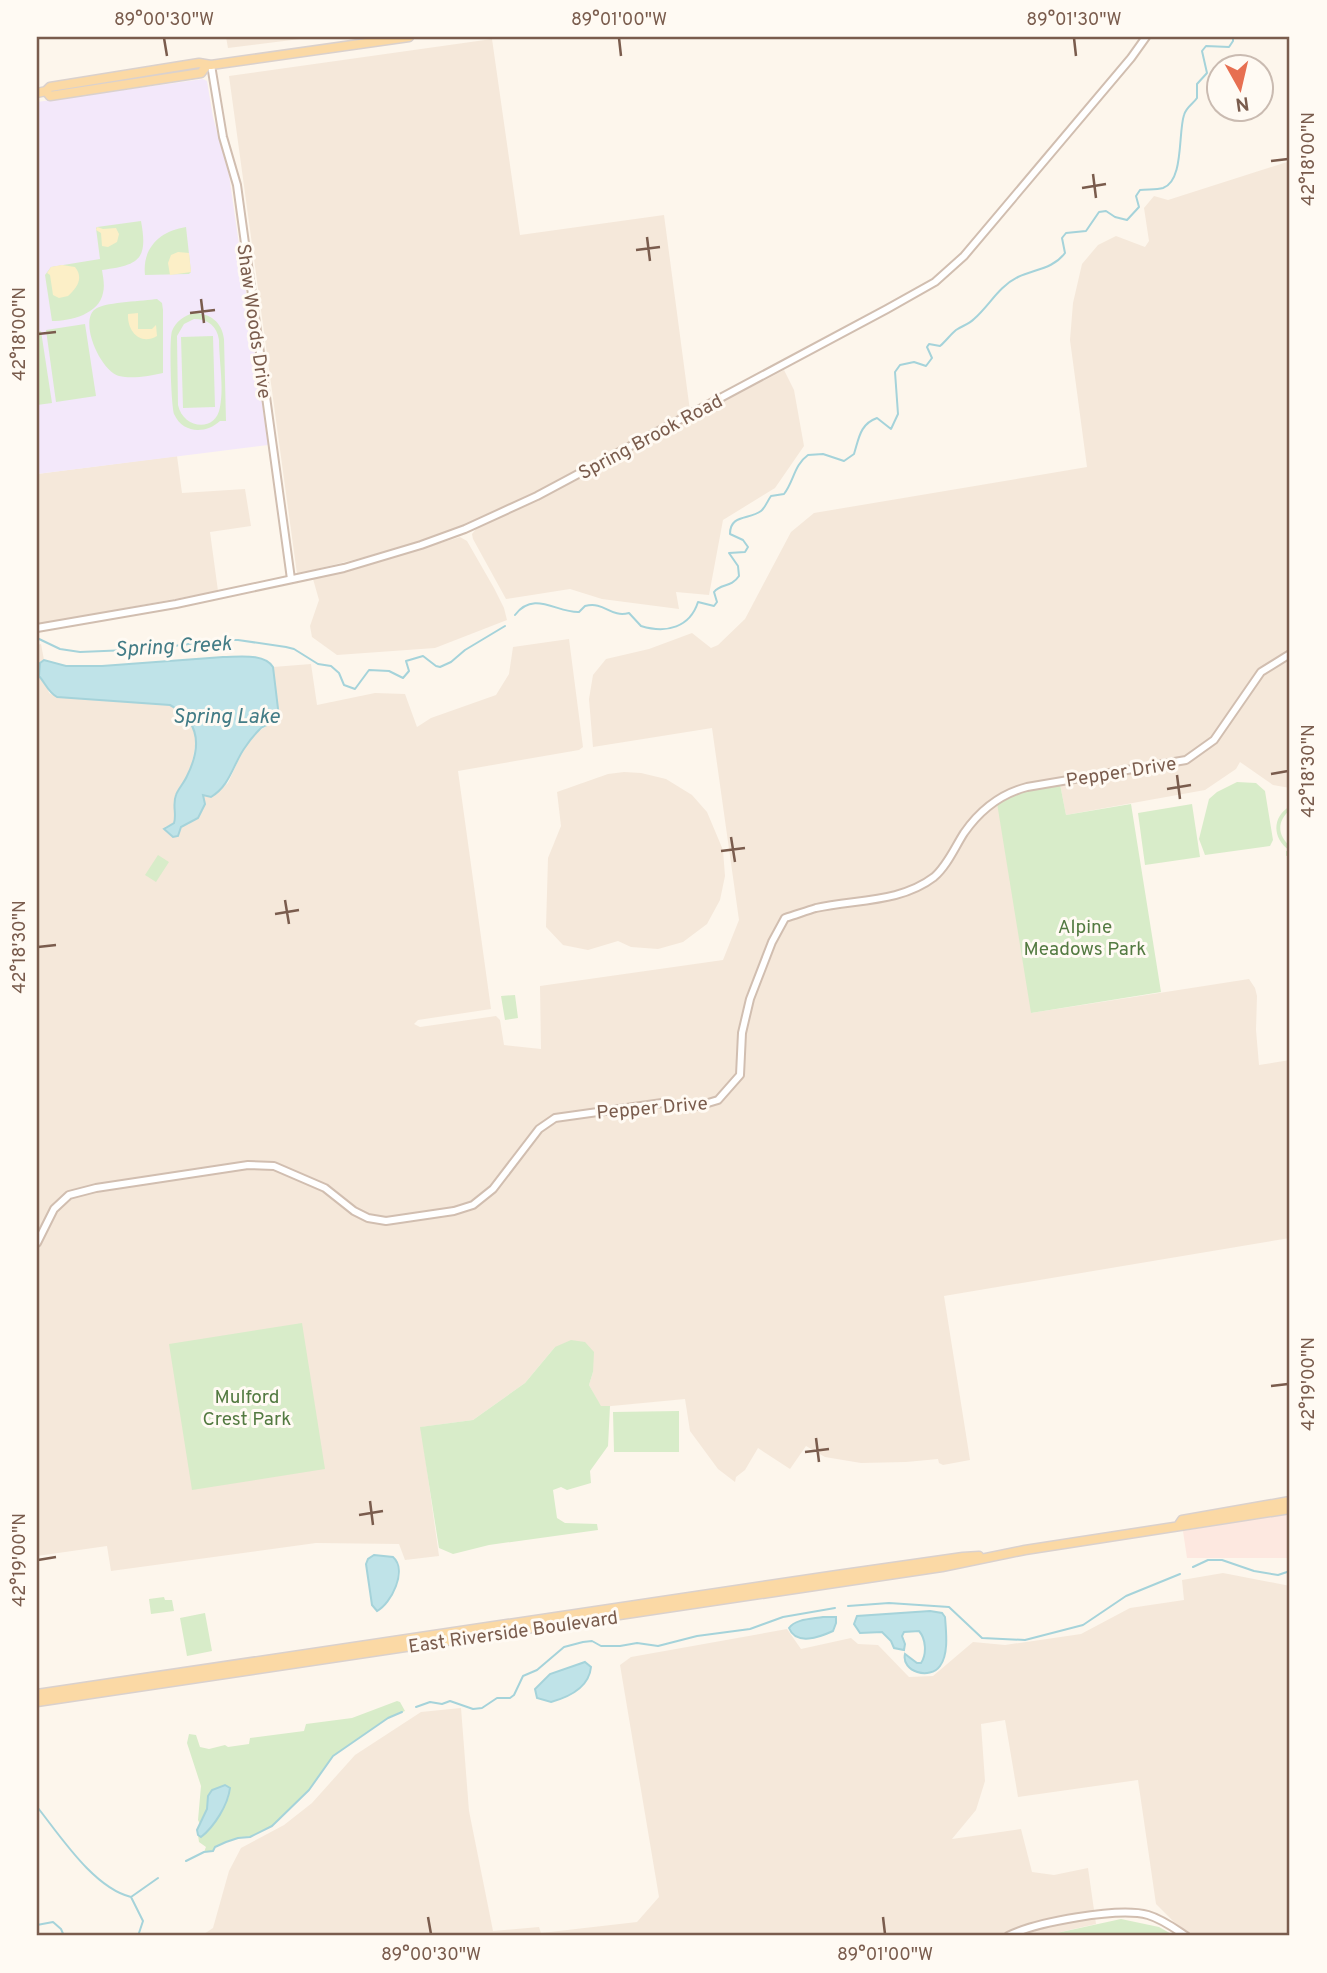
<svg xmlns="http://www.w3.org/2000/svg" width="1327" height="1973" font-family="Overpass,sans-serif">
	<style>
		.residential { fill: #f5e8da }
		.commercial { fill: #fde8e0 }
		.education { fill: #f3e8fa }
		.green { fill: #d8ecc9; fill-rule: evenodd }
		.sand { fill: #fcefc7 }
		.water { fill: #bfe3e8; stroke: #a5d3da; stroke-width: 2 }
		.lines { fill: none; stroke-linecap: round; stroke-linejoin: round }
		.stream { stroke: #a5d3da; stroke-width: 2 }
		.minor-casing { stroke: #d1beb0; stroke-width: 10 }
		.major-casing { stroke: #dad1cd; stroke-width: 11 }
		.minor { stroke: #fff; stroke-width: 6 }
		.major { stroke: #fbd9a5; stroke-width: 8 }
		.ticks { fill: none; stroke: #7a5c4d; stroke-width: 2.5 }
		.labels { text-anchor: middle; stroke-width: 6; stroke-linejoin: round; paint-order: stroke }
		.street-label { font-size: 19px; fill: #7a5c4d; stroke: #fffaf3 }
		.park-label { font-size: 19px; fill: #537a41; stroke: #fffaf3 }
		.water-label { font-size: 21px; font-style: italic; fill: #437c86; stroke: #fffaf3 }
		.neatline { fill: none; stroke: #7a5c4d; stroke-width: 2.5 }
		.ticks-label { font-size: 18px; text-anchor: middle; fill: #7a5c4d }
	</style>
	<rect width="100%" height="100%" fill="#fdf6ec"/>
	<path class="residential" d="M226,37H316L228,48Z
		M492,39L520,235L664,215L690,411L553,485L489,515L454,530L389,551L297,574L229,76Z
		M1290,161V788L1273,785L1240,762L1236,769L1205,790L1066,815L1060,784L1031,1013L1249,979L1255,988L1257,996L1256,1030L1259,1065L1290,1060V1238L944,1296L970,1460L943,1465L939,1463L938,1459L906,1462L861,1463L825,1457L806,1446L790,1469L758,1448L745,1470L736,1477L735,1482L718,1469L690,1431L685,1399L601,1407L589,1385L593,1372L555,1347L525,1383L473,1420L421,1427L439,1556L405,1560L399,1544L316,1543L111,1571L107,1546L37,1556V645L41,644L44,660L40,663L39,675L46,683L49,693L57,697L170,705L184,713L192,722L196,740L192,764L174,808L176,818L174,823L165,827H180L189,824L203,795L211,797L228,783L244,748L258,732L279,717L273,667L311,664L317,705L375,693L405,694L417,727L431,718L496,695L509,674L513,647L569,639L583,747L579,750L458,771L491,1009L418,1020L414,1024L420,1027L496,1016L500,1020L504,1045L541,1049L540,986L723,960L739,920L712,728L593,747L589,699L593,675L606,659L649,649L692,633L711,648L718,645L745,619L791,532L814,513L1087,467L1070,340L1073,303L1082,264L1098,245L1116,236L1145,247L1149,241L1144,208L1154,196L1168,200Z
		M784,370L794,390L804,446L775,488L723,520L709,595L676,592L679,609L602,599L570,589L506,599L473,539L472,534L476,529L556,491Z
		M177,456L182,493L245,489L251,526L210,532L218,591L38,624L37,474Z
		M460,537L467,541L494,588L504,608L507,620L435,648L337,655L312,637L310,626L319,600L313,579L371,564Z
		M624,772L641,773L666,779L692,795L707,812L723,850L725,876L720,900L707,924L683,942L658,949L631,947L618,941L588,950L563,945L546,927L548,858L561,826L557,792L608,774Z
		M1223,1573L1290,1586V1936H1188L1156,1904L1138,1780L1018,1797L1005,1720L981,1724L985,1781L976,1810L952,1839L1021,1829L1032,1872L1054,1875L1088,1868L1096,1924L1043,1936H201L213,1928L229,1871L241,1848L284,1825L312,1803L355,1755L421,1712L461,1708L469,1811L493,1931L539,1927L541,1933L637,1922L659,1897L620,1665L631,1657L787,1629L801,1649L851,1638L858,1644L878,1645L909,1677L933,1676L973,1642L1005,1645L1081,1634L1130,1608L1184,1600L1182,1580Z"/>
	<path class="commercial" d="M1290,1513V1558H1187L1183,1531Z"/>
	<path class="education" d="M203,79L207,81L213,117L229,175L268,445L37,474V102Z"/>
	<path class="green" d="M141,221C148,259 140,265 102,270C103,277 105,285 103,293C99,314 71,321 52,321L45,275L51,267L100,259L96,228L97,227Z
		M186,227L191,272L189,274L145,275C142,248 160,231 186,227Z
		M157,299L162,303L163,310V373C150,376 132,379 119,376C100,371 77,318 97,308C108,302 144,301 157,299Z
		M193,313C210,313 222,322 224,339L226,421H220C206,434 183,434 174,414C171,404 169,340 172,331C176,321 184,316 193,313ZM194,319C208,319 217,326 219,340C219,361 224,386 220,407C216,433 183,429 178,405L177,336L184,324Z
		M85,324L96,396L56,402L46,330Z
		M41,331L52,403L37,405V332Z
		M213,336L215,407L183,408L181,337Z
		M1237,782L1256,783L1265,791L1273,840L1270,846L1205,855L1199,839L1209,799L1217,792Z
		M1060,784L1066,815L1131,804L1161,992L1031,1013L997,803L1026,790Z
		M1192,804L1200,857L1145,865L1138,813Z
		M1290,806V810C1277,821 1277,835 1290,846V855L1286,856V851L1289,850C1272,838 1272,817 1290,806Z
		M158,855L169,862L156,882L145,875Z
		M515,995L518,1018L505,1020L501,996Z
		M302,1323L325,1469L192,1490L169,1344Z
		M571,1340L585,1342L594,1352L593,1372L589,1385L601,1406H610L608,1446L590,1471L591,1483L567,1490L561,1487L553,1490L557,1518L565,1523L597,1524L598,1530L489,1545L453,1554L439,1548L420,1427L473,1420L525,1383L555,1347Z
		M679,1411V1452H614L613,1412Z
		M164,1597L165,1600H172L174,1611L151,1614L149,1599Z
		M205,1613L212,1651L187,1656L180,1618Z
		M397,1701L400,1702L405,1711L388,1718L333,1756L309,1790L272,1826L250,1837L238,1838L226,1842L215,1847L213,1851L204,1852L206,1847L199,1842L198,1835L201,1837L228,1799L230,1791L216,1789L208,1796L207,1809L200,1824L198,1820L201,1786L187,1743L189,1734L196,1735L200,1747L209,1749L225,1745L228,1747L249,1744L250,1738L304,1731L306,1724L352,1718Z
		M1121,1919L1159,1927L1175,1936H1043Z"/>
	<path class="sand" d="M97,227L103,229L116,228L119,234L117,242L108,247L102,246L101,233L96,230Z
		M178,252L189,253L191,272L170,275L168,263L171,255Z
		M62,265L75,267C84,278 77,288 68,296L59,298L53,295L50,275L47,273L51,267Z
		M138,313V329H152L156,325L157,336C140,346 127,331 128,314Z"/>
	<path class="water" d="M223,657C239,657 264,653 273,667L279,717C274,724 268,723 261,728C256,733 250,740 246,746C233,763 231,785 211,797L203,795L205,804L198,818L181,827L178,836L173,837L164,829L174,823C177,814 172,805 176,795C178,789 184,783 187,776C202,746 200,721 170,705L57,697C48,692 46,684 39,676L40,663L44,660L66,666H102Z
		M374,1555L393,1557C408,1570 391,1604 377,1611L372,1605L366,1564L368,1559Z
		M930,1611L942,1613L945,1617C946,1631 949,1654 940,1666C930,1680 901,1672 905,1654L917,1663H921C927,1654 926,1639 919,1631L904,1632L902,1636L905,1644L904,1650L894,1648L891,1641L882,1632L860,1633L854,1624L857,1616Z
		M823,1617H836V1623L833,1631C820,1637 796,1646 789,1628C795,1619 812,1619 823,1617Z
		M585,1662L591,1667C589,1688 569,1697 551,1702L537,1698L535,1689L550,1674Z
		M225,1785L230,1788C228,1805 214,1827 201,1837L198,1835L197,1830L207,1809L208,1796L212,1790Z"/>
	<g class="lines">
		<path class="stream" d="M515,615C534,590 557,613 579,612L585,606C605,601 610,618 629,613L641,626C667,634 690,627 698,602L714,606L717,602L714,592C721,583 731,588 739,576L738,566L729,553L745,552L748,547L743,540L730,534C730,514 749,520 761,511C765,508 768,500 771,496L784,494C794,481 794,465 808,455L823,454L844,461L854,454C859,438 860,424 877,418L891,429L898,414L895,372L900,365L914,362L926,366L932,358L927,347L929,344L940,346C946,341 950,335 956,330C962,326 969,324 974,319C990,305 998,287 1018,277C1035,269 1053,269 1065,253L1062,238L1066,233L1086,231L1099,212L1106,211L1115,217L1127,220L1139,207L1136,196L1140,190C1147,189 1156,190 1163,188C1184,181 1178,133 1184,115C1186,107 1193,104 1197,98V84L1207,73L1202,51L1206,46L1229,47L1233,41V37
			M37,638L60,649L80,652L152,649L218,640H238L286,647L294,649L318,664L331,666L339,673L344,685L355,689L369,670L389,671L403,678L409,671L406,661L423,656L436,666L440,667L451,662L465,650L505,626
			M1193,1567L1208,1560H1222L1254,1571L1278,1575L1290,1571
			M848,1606L889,1603L949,1607L982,1638L1025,1640L1083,1625L1126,1596L1180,1574
			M416,1707L430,1702L442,1704L450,1701L473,1709L482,1708L497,1698H510L514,1695L523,1676L537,1670L564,1647L583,1642L592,1641L601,1646H620L637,1643L658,1646L697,1636L750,1629L783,1617L835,1608
			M38,1803V1808C61,1837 94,1888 131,1897L158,1878
			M186,1861L204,1852L213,1851L215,1847L226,1842L238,1838L250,1837L272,1826L309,1790L333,1756L388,1718L402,1712
			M131,1897L143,1921L138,1936
			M37,1925L53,1922L61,1929L64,1936"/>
		<defs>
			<path id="minor" d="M211,65L223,137L237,185L291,579
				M37,628L176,604L344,568L421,545L465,529L537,496L887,309L935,282L964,256L1131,58L1146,37
				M37,1243L54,1209L69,1195L96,1188L248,1165L274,1166L325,1188L354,1211L368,1218L386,1221L454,1211L473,1205L493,1189L539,1129L555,1118L662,1103L698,1106L718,1100L740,1075L742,1033L750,999L772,942L785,918C795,915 806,911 816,908C855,899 900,903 934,877C947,866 955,847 964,833C980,810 1000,794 1027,787L1186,760L1214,740L1261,672L1290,654
				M1008,1936C1036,1922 1118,1907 1148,1915C1162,1919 1174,1928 1186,1936"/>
			<path id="major" d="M46,91L50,96L201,73L207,65
				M37,93L46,91L50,87L199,63L211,65L409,37
				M1178,1526L1182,1520L1290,1501
				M37,1694L837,1575L963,1557L979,1556
				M37,1702L942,1567L1025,1550L1290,1509"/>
		</defs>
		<use href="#minor" class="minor-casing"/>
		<use href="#major" class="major-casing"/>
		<use href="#minor" class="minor"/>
		<use href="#major" class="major"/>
	</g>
	<path class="ticks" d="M164,38L167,56M619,38L621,56M1074,38L1076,56M1271,161L1288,159M1093,174L1096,198M1082,188L1106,184M647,237L650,261M636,250L660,247M201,299L204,323M190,313L215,310M38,334L56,332M1271,774L1288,771M1177,775L1180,799M1167,789L1191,785M731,837L735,862M721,851L745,848M285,900L289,924M275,914L299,910M38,947L56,945M1271,1386L1288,1384M816,1438L819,1462M805,1452L829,1449M370,1501L373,1525M359,1515L383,1511M38,1560L56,1557M428,1917L431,1934M883,1917L885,1934"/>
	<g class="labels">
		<g class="street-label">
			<text transform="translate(255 321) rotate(82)" y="7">Shaw Woods Drive</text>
			<text transform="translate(650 436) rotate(-28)" y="7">Spring Brook Road</text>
			<text transform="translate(1121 771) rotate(-9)" y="7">Pepper Drive</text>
			<text transform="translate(652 1107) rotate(-5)" y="7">Pepper Drive</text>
			<text transform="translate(513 1631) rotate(-8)" y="7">East Riverside Boulevard</text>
		</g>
		<g class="park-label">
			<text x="1085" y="933">Alpine<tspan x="1085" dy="22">Meadows Park</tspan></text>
			<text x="247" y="1403">Mulford<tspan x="247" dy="22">Crest Park</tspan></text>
		</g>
		<g class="water-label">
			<text transform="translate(173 646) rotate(-3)" y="7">Spring Creek</text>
			<text x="226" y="723">Spring Lake</text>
		</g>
	</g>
	<rect width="1327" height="1973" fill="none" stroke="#fffaf3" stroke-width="77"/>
	<g transform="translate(1240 88) rotate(172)"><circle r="33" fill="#fffaf3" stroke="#cabbb1" stroke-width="2"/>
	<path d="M0-5L12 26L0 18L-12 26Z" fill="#e76f51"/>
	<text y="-10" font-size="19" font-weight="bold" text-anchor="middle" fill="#7a5c4d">N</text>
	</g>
	<rect x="38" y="38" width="1250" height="1896" class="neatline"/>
	<g class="ticks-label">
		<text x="164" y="25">89°00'30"W</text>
		<text x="619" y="25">89°01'00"W</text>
		<text x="1074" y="25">89°01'30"W</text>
		<text transform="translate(1308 159) rotate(-90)" y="6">42°18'00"N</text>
		<text transform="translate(19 334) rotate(-90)" y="6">42°18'00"N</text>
		<text transform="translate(1308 771) rotate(-90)" y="6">42°18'30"N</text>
		<text transform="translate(19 947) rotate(-90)" y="6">42°18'30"N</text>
		<text transform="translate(1308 1384) rotate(-90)" y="6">42°19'00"N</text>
		<text transform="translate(19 1560) rotate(-90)" y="6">42°19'00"N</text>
		<text x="431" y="1960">89°00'30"W</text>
		<text x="885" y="1960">89°01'00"W</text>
	</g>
</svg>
